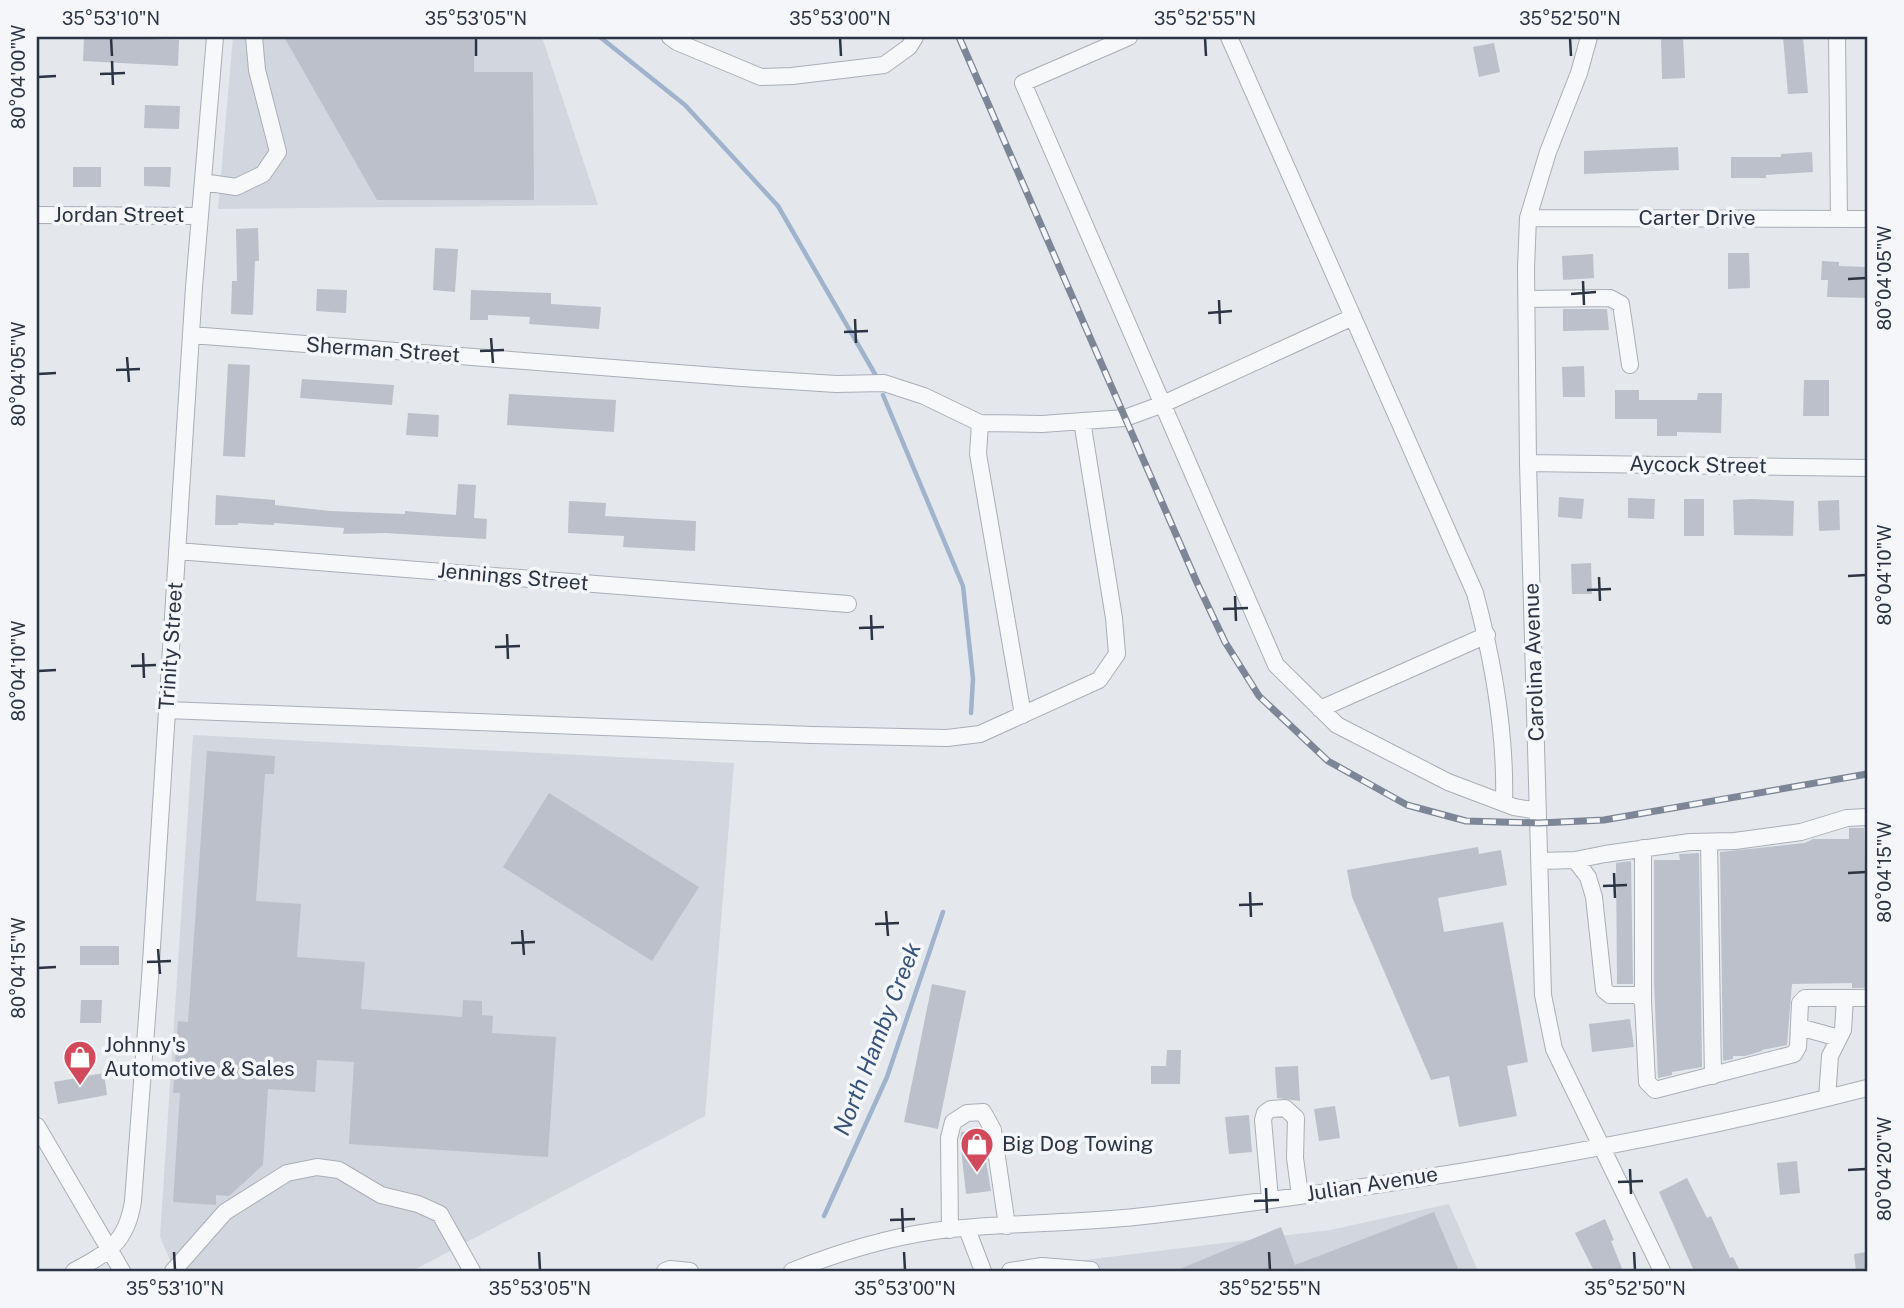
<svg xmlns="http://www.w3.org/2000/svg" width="1904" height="1308" font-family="'Public Sans',sans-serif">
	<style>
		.built { fill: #d2d6de }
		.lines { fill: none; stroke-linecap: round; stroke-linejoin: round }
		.stream { stroke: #9fb4cc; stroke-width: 4.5 }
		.building { fill: #bbc0ca }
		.minor-casing { stroke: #a9aeb7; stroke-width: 18 }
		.minor { stroke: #f7f8fa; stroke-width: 16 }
		.rail-casing { stroke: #7d8696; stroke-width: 7 }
		.rail { stroke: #f4f6f9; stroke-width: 4.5; stroke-dasharray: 13; stroke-linecap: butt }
		.ticks { fill: none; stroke: #2b3445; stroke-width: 2.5 }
		.labels { text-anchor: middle; stroke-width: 7; stroke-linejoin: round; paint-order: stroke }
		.street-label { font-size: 21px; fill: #2b3445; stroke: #f4f6f9 }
		.poi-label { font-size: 21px; fill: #2b3445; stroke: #f4f6f9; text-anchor: start }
		.water-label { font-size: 23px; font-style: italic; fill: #34527a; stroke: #f4f6f9 }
		.neatline { fill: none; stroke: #2b3445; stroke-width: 2.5 }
		.ticks-label { font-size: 18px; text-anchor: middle; fill: #2b3445 }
	</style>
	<rect width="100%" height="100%" fill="#e4e7ec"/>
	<path class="built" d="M233,37H542L598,205L218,209Z
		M193,735L734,763L705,1116L412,1271H175L160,1237Z
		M1449,1204L1478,1271H996L1330,1230Z"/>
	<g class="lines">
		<path class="stream" d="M600,37L685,105L778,206L875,374
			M883,395L963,586L973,679L971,713
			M824,1216L887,1077L943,912"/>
	</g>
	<path class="building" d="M84,37L179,40L178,66L83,61Z
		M284,37H474V72H533L534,200H377Z
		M1661,37H1683L1685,78L1662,79Z
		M1783,37H1803L1808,93L1788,94Z
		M1494,43L1500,72L1479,77L1473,47Z
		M145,105L180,106L179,129L144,128Z
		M1678,147L1679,170L1584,174V151Z
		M1812,152L1813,172L1766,175V178H1731V157H1781V154Z
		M73,167H101V187H73Z
		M144,167H171L170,187L144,186Z
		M258,228L259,261H255L253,315L231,314L232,281H237L236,229Z
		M435,248L458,249L455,292L433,290Z
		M1728,253H1749L1750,288L1728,289Z
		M1593,254L1594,278L1563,280L1562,256Z
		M1822,261L1839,262V266L1867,267V298L1827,297L1828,280H1821Z
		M317,289L347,290L346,313L316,311Z
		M471,290L551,293V304L601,307L599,329L529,324L530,317L488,315V320H470Z
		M1563,309H1607L1609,330L1563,331Z
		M228,364L250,365L245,457L223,456Z
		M1584,366L1585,397H1563L1562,367Z
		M302,379L394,385L392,405L300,398Z
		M1804,380H1829V416H1803Z
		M1615,390H1639V400H1697L1698,393H1722L1721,433L1677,432V436H1657V419H1615Z
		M509,394L616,400L614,432L507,425Z
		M408,413L439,415L438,437L406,435Z
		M458,484L476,485L474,518L487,519L486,539L385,533L343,534L344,528L274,523V525L238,523V525H215L216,495L275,500V505L330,511L405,514V511L456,515Z
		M1559,497L1584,499L1582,519L1558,517Z
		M1628,498L1655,499L1654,519L1628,518Z
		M1684,499H1704V536H1684Z
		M1752,499L1794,501L1793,536L1734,535L1733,500Z
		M1839,500L1840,530L1819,531L1818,501Z
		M569,501L606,503L605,516L696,521L695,551L623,547L624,536L568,533Z
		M1591,563L1592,594H1572L1571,564Z
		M207,751L275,756L274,774H265L256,901L301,904L297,957L365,962L361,1009L462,1017L463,1000L482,1001V1015L493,1016L492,1033L556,1037L548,1157L349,1144L354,1062L317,1060L315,1092L268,1089L263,1165L229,1196L216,1195V1205L173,1202L180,1093H173L178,1021L188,1022Z
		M549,793L699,887L652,961L503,867Z
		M1849,828H1864L1867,988H1852V983L1792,984L1787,1045L1762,1050V1051L1745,1056H1733V1059L1723,1061L1720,852L1805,843L1813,839H1849Z
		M1478,847L1479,854L1501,850L1507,885L1438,898L1444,932L1503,922L1528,1062L1507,1066L1517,1116L1459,1127L1449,1076L1431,1080L1352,897L1347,870Z
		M1699,853L1702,1067L1672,1072V1075L1658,1078L1654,983V860H1680L1679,854Z
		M1631,861L1633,984H1617L1616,863Z
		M80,946H119V965H80Z
		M932,984L966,991L938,1129L904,1122Z
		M81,1000H102L101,1023H80Z
		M1630,1019L1634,1047L1592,1052L1589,1024Z
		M1167,1050H1181L1180,1084H1151V1066H1166Z
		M1298,1066L1300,1101L1277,1098L1275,1067Z
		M104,1073L107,1095L58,1104L54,1082Z
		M1335,1106L1340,1138L1319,1141L1314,1109Z
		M1249,1115L1252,1152L1229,1154L1225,1117Z
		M981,1130L991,1191L966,1194L960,1139L961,1132Z
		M1797,1161L1800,1193L1780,1195L1777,1163Z
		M1687,1178L1707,1218L1711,1216L1730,1258L1733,1257L1740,1271H1694L1659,1192Z
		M1434,1212L1459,1271H1175L1281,1227L1295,1265Z
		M1605,1219L1614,1240L1611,1241L1623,1271H1594L1575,1233Z
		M1867,1252V1271H1856L1854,1254Z"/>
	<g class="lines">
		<defs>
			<path id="minor" d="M670,37L677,42L761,77L792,76L884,65L909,47L915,37
				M1129,37L1023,83L1276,665L1337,725L1448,782L1514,807L1538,811
				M1229,37L1475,593C1493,660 1506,733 1504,803
				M1589,37L1579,73L1548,152L1528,218L1526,268L1528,463L1543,995L1554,1049L1662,1271
				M1837,37L1839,218
				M203,182L236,187L263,174L278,152L257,70L254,37
				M37,215L200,216
				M1528,218L1867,219
				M1527,299L1610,298L1621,304L1630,365
				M191,335L742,378L836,384L884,383L924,396L980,423L1042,424L1125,418L1163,404L1353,317
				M980,423L978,454L1023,715
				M1528,463L1867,468
				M177,551L848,604
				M1320,709L1487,635
				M167,710L812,735L947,738L980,734L1099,680L1117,654L1114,618L1082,421
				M1709,842L1713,1076
				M1643,848V1001
				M1575,860L1588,877L1594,897L1604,990L1610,995H1637L1643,1001L1647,1082L1655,1090L1794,1054L1798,1047L1800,1003L1805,998H1845
				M1540,861L1575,860L1605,854L1690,842L1735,841L1801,832L1847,818L1867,817
				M1799,1027L1839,1038
				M1827,1098L1830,1056L1843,1030L1845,998H1867
				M37,1126L122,1271
				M1270,1199L1263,1120L1265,1113L1271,1109L1285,1108L1296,1118L1295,1158L1300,1195
				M967,1229L983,1271
				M950,1230L949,1138L953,1122L967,1113L983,1112L993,1130L1007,1226
				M74,1271C108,1253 127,1242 133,1201L150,978L194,287L215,37
				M173,1271L225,1212L287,1173L317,1167L339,1170L381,1195L418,1204L440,1214L472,1271
				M665,1271L670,1269L690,1271
				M792,1271C837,1253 886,1238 934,1231C1007,1222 1081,1224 1153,1215C1393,1186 1633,1148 1867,1088
				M1010,1271L1042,1266L1091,1270"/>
		</defs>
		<use href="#minor" class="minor-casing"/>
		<use href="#minor" class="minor"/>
		<defs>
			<path id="rail" d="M959,37L1198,585L1225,642L1259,696L1328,761L1407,805L1466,821L1539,823L1604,820L1867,774"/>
		</defs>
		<use href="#rail" class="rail-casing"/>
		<use href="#rail" class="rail"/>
	</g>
	<path class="ticks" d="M111,38L112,56M476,38V56M840,38L841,56M1205,38L1206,56M1570,38L1571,56M112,61L113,85M100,74L125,73M38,77L56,76M1848,279L1866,278M1583,281L1584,305M1571,294L1596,292M1219,300L1220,324M1208,313L1232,311M855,319L856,343M844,332L868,331M491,338L493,363M480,351L504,350M127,357L129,382M116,370L140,369M38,374L56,373M1848,576L1866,575M1599,577L1600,601M1587,590L1611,589M1235,596L1236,621M1223,609L1248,608M871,615L872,640M859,628L884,627M507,634L508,659M495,647L520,646M143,653L144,678M131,666L156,665M38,671L56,670M1614,873L1615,898M1848,873L1866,872M1603,886L1627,885M1250,892L1251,917M1239,905L1263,904M886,911L888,936M875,924L899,923M522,930L524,955M511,943L535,942M158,949L160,974M147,962L171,961M38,968L56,967M1630,1169L1631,1194M1848,1170L1866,1169M1618,1182L1643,1181M1266,1188L1267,1213M1254,1201L1279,1200M902,1208L903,1232M890,1220L915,1219M174,1252L175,1270M539,1252L540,1270M904,1252L905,1270M1269,1252L1270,1270M1634,1252L1635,1270"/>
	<defs>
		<symbol id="shop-pin" viewBox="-11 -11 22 30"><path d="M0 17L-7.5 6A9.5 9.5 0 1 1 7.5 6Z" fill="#d1495b" stroke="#f4f6f9"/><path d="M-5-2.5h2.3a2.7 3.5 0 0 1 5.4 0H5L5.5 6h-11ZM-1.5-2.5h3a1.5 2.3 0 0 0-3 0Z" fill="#fff"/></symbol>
	</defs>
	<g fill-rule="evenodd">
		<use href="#shop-pin" x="61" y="1038" width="38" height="52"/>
		<use href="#shop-pin" x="958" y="1125" width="38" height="52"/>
	</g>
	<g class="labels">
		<g class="street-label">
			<text x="119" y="222">Jordan Street</text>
			<text x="1697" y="225">Carter Drive</text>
			<text transform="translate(383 350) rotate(4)" y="7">Sherman Street</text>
			<text transform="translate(1698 465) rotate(1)" y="7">Aycock Street</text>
			<text transform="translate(513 577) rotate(5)" y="7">Jennings Street</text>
			<text transform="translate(171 646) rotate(-86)" y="7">Trinity Street</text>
			<text transform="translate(1534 662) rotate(-92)" y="7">Carolina Avenue</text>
			<text transform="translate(1372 1184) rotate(-9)" y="7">Julian Avenue</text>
		</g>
		<g class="poi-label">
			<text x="104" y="1052">Johnny's<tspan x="104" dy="24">Automotive &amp; Sales</tspan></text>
			<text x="1002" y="1151">Big Dog Towing</text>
		</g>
		<g class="water-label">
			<text transform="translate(877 1039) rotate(-69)" y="8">North Hamby Creek</text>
		</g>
	</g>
	<rect width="1904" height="1308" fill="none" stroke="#f4f6f9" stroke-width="77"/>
	<rect x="38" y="38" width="1828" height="1232" class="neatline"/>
	<g class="ticks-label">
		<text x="111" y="25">35°53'10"N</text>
		<text x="476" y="25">35°53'05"N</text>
		<text x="840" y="25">35°53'00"N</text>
		<text x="1205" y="25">35°52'55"N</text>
		<text x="1570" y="25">35°52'50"N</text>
		<text transform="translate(19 77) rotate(-90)" y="6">80°04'00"W</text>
		<text transform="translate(1885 278) rotate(-90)" y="6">80°04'05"W</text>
		<text transform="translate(19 374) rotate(-90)" y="6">80°04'05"W</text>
		<text transform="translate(1885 575) rotate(-90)" y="6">80°04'10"W</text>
		<text transform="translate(19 671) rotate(-90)" y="6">80°04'10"W</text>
		<text transform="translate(1885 872) rotate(-90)" y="6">80°04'15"W</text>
		<text transform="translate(19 968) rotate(-90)" y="6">80°04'15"W</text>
		<text transform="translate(1885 1169) rotate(-90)" y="6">80°04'20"W</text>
		<text x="175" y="1295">35°53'10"N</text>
		<text x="540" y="1295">35°53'05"N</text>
		<text x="905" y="1295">35°53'00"N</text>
		<text x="1270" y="1295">35°52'55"N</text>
		<text x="1635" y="1295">35°52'50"N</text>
	</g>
</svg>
